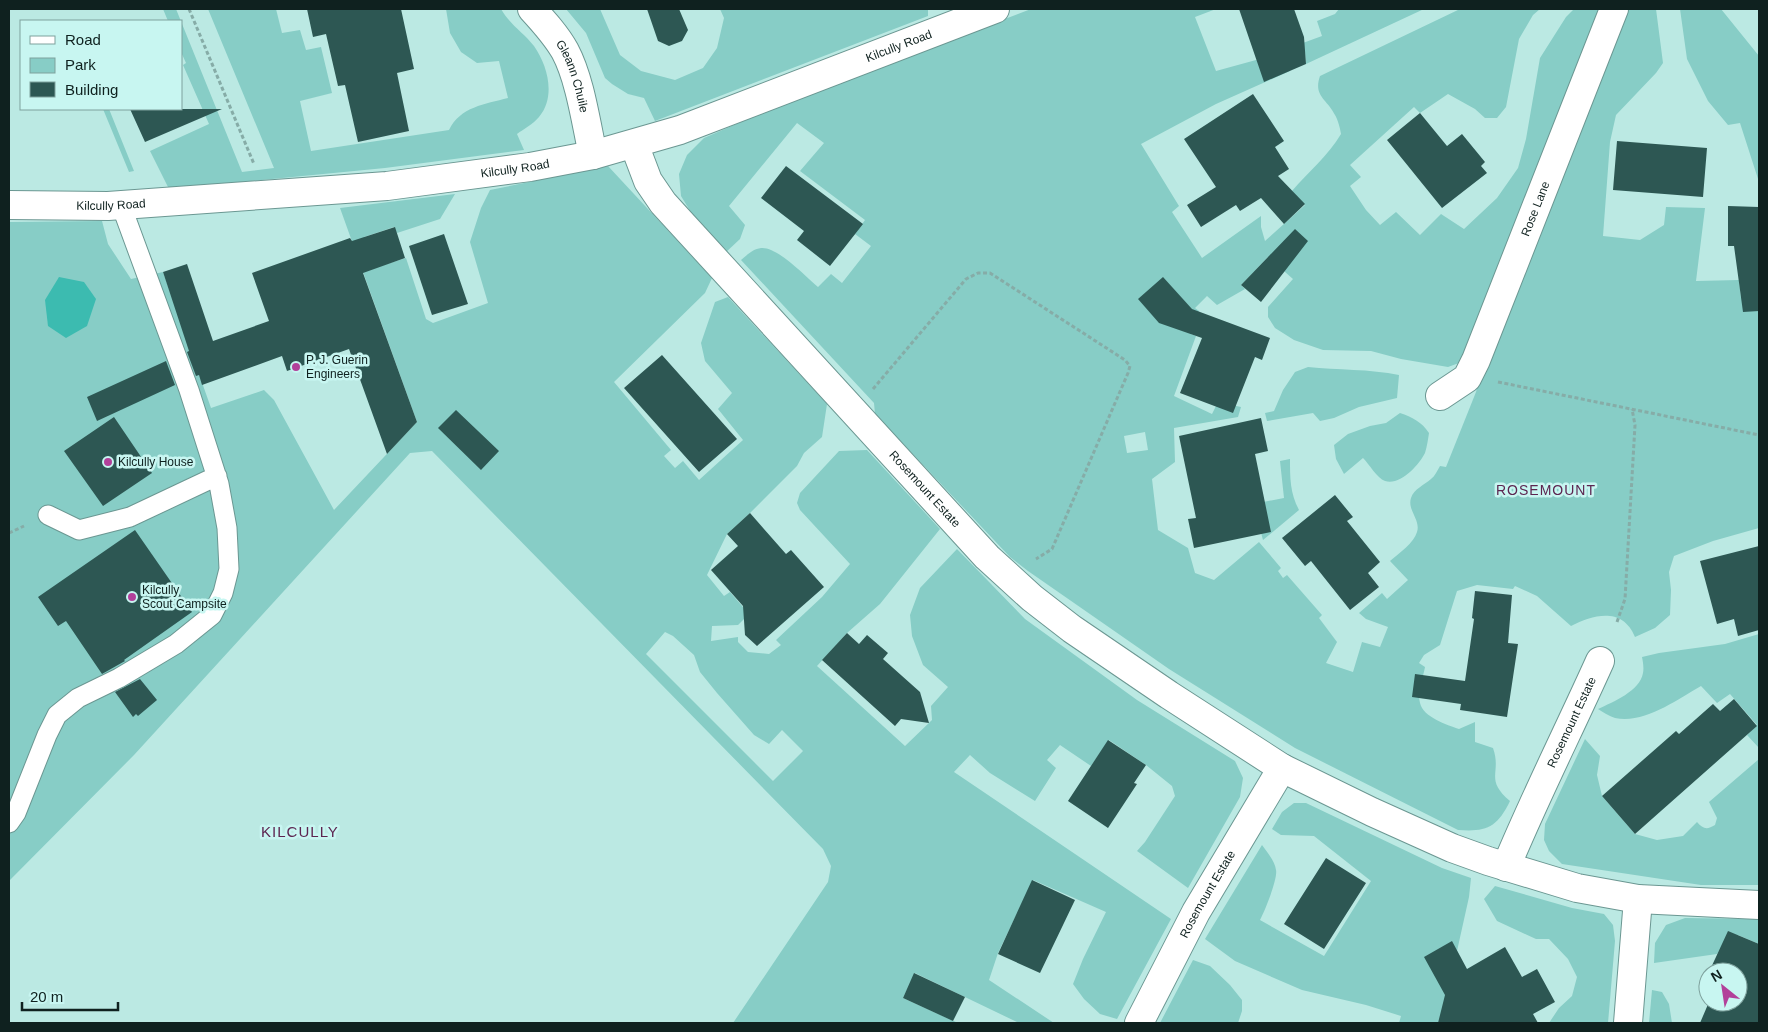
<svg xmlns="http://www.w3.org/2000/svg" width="1768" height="1032" font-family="Arial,sans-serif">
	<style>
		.green { fill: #87cdc6; fill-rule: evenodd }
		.water { fill: #3cbbb0 }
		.building { fill: #2d5753 }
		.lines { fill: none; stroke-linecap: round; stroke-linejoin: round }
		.lane-casing { stroke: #6b9792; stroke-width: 21 }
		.street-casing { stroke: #6b9792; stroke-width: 30 }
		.path { stroke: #86aca7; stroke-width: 3; stroke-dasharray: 4 2.5; stroke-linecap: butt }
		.lane { stroke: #fff; stroke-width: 19 }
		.street { stroke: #fff; stroke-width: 28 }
		.poi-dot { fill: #b2409a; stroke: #c8f6f1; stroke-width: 2 }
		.labels { text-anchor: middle; stroke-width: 5; stroke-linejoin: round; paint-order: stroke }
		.street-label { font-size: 12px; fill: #0f211f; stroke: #c8f6f1 }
		.poi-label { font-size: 12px; fill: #0f211f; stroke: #c8f6f1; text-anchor: start }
		.neighbourhood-label { font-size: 14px; letter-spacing: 1px; fill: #5c2550; stroke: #c8f6f1 }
		.quarter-label { font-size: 15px; letter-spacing: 1px; fill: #5c2550; stroke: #c8f6f1 }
	</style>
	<rect width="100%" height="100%" fill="#bbe9e3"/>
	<path class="green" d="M163,9H176L242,172L274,168L208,9H276L282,33L300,30L306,50L321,47L332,93L300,101L311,151L449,130C460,107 485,104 508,98L499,61L477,63L461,52L450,33L446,9H501C511,26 523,32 534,46C548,66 556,97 539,117C533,124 524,129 517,134L524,150L385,168L169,189L150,151L209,124L183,65L186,63L181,52V21H168Z
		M566,9H600L620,55L641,71L675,80L703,68L717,48L724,18L720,9H928V16L655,121L644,98L628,94L612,84L605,78L586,33Z
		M1031,9H1216L1195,17L1216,71L1256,60L1322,36L1317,21L1335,14L1339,9H1424L1306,64L1305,52L1290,59V71L1216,104L1141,144L1179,206L1172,212L1202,258L1261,216V227L1265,241L1305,205L1292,191C1308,172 1328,156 1341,134C1340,128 1338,120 1335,115C1327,99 1313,96 1320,76L1460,9H1540L1533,15L1519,39L1506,107L1497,118H1485L1475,109L1448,94L1420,113L1414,107L1350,165L1361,177L1350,186L1366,210L1380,225L1396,212L1420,235L1441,214L1464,229L1497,198L1518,168L1526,139L1540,58L1566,17L1574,9H1607L1470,359L1448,367L1401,359L1371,351L1323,350L1294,340L1275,328L1268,317V307L1293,279L1268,257L1241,285L1245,289L1217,305L1207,296L1195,308L1199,311L1191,334L1196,336L1174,396L1212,414L1218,402L1241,407L1238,417L1174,428L1175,462L1152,479L1158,530L1188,548L1195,573L1214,580L1259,542L1281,568L1278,571L1283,578L1287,575L1322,615L1319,618L1337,642L1326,663L1353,672L1362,642L1380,647L1388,627L1366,619L1359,613L1382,593L1387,599L1408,580L1390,561C1399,553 1414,543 1417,532C1421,520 1407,510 1411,498C1414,489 1424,485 1431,479C1435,476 1437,471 1440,466L1446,467L1476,392L1483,365L1619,9H1656L1663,63L1656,73L1616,115L1610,142L1603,236L1640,240L1664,225L1666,207L1705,208L1696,281L1739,280L1741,298L1759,296V528L1713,541L1674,556L1669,572L1671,590L1670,615L1655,628L1635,637C1623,607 1594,614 1571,626L1537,596L1515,586L1513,589L1477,585L1457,591L1440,645L1424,655L1419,663L1425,667C1423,678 1417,692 1420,703C1423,717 1447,725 1459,729L1475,722V742L1493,748C1502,773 1484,779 1510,801C1497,828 1486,832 1458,830L1295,748L1169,669L1028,571L1010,557L875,414L874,403L741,260C747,255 753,249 761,248C777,246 806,277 818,287L831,274L842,283L871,246L855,234L865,220L800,171L824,143L797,123L729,206L745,225L740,239L724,254L692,214L681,196L679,174L687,155L704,138L780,105ZM1145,432L1148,450L1127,453L1124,436Z
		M1680,9H1721L1759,56V182L1740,123L1728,125L1708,101L1687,59Z
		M103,109H109L134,171L129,172Z
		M608,166L712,278L705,293L614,382L671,450L664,456L675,468L683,461L699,480L743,440L718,409L732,393L705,361L701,343L715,302L728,297L827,404L822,437L804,453L797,466L750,513L727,534L707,575L724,596L730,592L749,614L738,625L712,626L711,641L738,637V642L748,652L769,654L781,645L776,640L822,597L850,564L800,510L797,503L800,493L839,451L867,450L940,529L880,604L847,633L817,666L905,746L932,720L931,706L948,687L923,665L912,636L910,615L920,588L957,549L1025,619L1137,700L1235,761L1243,778L1240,797L1188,888L1137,851L1145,842L1175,796L1172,786L1146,765L1109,740L1091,766L1060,745L1047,760L1056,768L1035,801L990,773L970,755L954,772L1171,919L1117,1019L1100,1014L1084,999L1073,984L1083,959L1106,912L1033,880L998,953L989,980L1054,1023H1019L915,973L903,998L958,1023H733L828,882L831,866L823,849L432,451L410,453L134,755L9,881V222L102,221L108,244L131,279L163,272L211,408L264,390L274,400L334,510L417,422L340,208L455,194L440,219L397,233L394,227L364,237L374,268L406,258L426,319L433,323L488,303L470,242L481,208L490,190ZM665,632L673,636L694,655L700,672L717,693L754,735L769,744L782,730L803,751L773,781L646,654Z
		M1308,367C1337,370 1370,369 1399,375L1397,398L1359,407L1334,418L1320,421L1313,413L1267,421L1265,413L1274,411L1283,390L1295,372Z
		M1400,413C1412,417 1422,422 1429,433C1428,440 1427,446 1425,453C1419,465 1400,486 1385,481C1377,478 1369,464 1363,458L1344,474L1336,459L1334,445L1348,434L1370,426L1386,423Z
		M1290,459C1290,478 1290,493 1299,510L1263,540L1253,504L1284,498L1280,461Z
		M1759,634V748L1747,735L1757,725L1730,694L1717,703L1701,686C1676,700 1645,724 1615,718C1609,716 1603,712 1598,709C1613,702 1640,691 1643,673C1644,668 1643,662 1642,657L1659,653L1725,644Z
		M1585,739L1600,756L1597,775L1602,796L1635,834L1657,840L1683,836L1697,822C1703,829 1707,830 1715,825L1717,818L1709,802L1759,759V885H1701L1562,864L1549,851L1544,840L1545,824Z
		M1294,803H1306L1442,868L1471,878L1469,897L1457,951L1471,1001L1485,1023H1399L1401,1016L1366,1005L1302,990L1235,961L1205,939L1262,845C1267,852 1275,861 1276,870C1278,878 1265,911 1260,920L1324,956L1371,881L1314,836L1281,835L1272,829L1282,812Z
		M1495,886L1572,908L1604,914L1613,925L1615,941L1608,1023H1549L1559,1008L1572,996L1577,977L1568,959L1549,939H1536L1497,921L1484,899Z
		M1685,918L1759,919V944L1738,935L1729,955L1719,951L1717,954L1654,963L1655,943L1666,925Z
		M1193,960L1210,966L1230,985L1242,1000V1011L1238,1023H1160Z
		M1652,990L1662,992L1669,1004L1672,1023H1649Z"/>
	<path class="water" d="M59,277L84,282L96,299L87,326L66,338L48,326L45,300Z"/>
	<path class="building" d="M307,9H401L414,69L397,73L409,131L358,142L345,85L338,86L326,34L313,37Z
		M647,9H679L688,30L682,41L669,46L658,41Z
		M1239,9H1294L1304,37L1306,64L1264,82Z
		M1253,94L1284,141L1275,147L1289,169L1278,176L1305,204L1284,224L1261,198L1240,211L1236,205L1201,227L1187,205L1216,187L1184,139Z
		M130,109H222L145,142Z
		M1420,113L1447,146L1462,134L1485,162L1481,166L1487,173L1442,208L1387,140Z
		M1617,141L1707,148L1703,197L1613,190Z
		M786,166L863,224L830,266L797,240L804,231L761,198Z
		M1728,206L1759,207V311L1743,312L1734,246H1728Z
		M395,227L405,258L363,273L417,422L387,454L349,349L287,371L282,356L202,385L199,375L196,376L187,352L189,351L163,272L187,264L213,341L269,321L252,273L350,238L352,241Z
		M1295,229L1308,241L1261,302L1241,285Z
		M444,234L468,304L432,315L409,246Z
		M1163,277L1192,309L1270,338L1262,360L1255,357L1233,413L1180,393L1202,338L1159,323L1138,299Z
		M662,355L737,439L699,472L624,388Z
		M166,361L175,385L97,421L87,397Z
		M456,410L499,451L481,470L438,428Z
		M114,417L152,473L103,506L64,451Z
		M1261,418L1268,451L1255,454L1271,532L1194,548L1188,519L1196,518L1179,436Z
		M1335,495L1353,517L1347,521L1380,562L1368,573L1379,587L1350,610L1311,561L1305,566L1282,538Z
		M750,513L786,554L791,550L824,587L757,646L745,635L743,606L711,570L738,546L727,534Z
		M135,530L192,612L124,660L125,661L102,674L66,621L58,626L38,597Z
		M1759,546V630L1738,636L1734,619L1717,624L1700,561Z
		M1475,591L1512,595L1508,643L1518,644L1507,717L1460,710L1461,704L1412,697L1415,674L1465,681L1474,619L1472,618Z
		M847,633L859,644L867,635L888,653L883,659L920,692L929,723L901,719L895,726L822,660Z
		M140,679L157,700L138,716L136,714L133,717L115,692Z
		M1734,699L1757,726L1635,834L1602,796L1676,731L1679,734L1713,704L1720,711Z
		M1108,740L1146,765L1134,783L1137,784L1108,828L1068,801Z
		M1326,858L1366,883L1324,949L1284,924Z
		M1032,880L1075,900L1040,973L998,954Z
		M1728,931L1759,944V1023H1700L1709,1002H1738V972H1709Z
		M1452,941L1467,969L1505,947L1522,977L1537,969L1555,1002L1533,1014L1538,1023H1438L1445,995L1424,957Z
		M914,973L965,997L953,1021L903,998Z"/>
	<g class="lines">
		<defs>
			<path id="lane" d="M48,515L79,530L130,517L217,476
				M9,823L16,813L47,735L57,715L78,698L119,678L176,644L212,615L223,593L229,569L227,528L219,484L189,390L121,205"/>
			<g id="street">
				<path id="s1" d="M532,9C544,22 556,35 565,51C580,79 586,123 593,155"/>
				<path id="s2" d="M634,144L648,181L663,203L987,557L1032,598L1072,629L1169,695L1282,768L1372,812L1452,848L1488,861L1577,888L1638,899L1759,905"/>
				<path id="s3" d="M9,205L108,206L387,186L530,167L593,155L680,130L995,9"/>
				<path id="s4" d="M1440,396L1467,378L1476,360L1614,9"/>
				<path id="s5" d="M1506,867C1535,797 1569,730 1600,661"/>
				<path id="s6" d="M1139,1023L1196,912L1282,768"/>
				<path d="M1628,1023L1638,899"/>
			</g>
		</defs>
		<use href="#lane" class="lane-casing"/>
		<use href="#street" class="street-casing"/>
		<path class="path" d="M189,9L254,164
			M1498,382L1759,435
			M873,389L966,279L978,273H990L1125,360L1130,366L1128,373L1052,549L1036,559
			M9,533L24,526
			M1617,622L1625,599L1635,425L1632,409"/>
		<use href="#lane" class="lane"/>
		<use href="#street" class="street"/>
	</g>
	<g class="poi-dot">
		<circle cx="296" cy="367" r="5"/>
		<circle cx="108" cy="462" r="5"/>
		<circle cx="132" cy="597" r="5"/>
	</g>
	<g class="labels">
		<g class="street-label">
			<text dy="4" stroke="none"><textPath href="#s3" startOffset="912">Kilcully Road</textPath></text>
			<text dy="4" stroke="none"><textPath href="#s1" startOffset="80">Gleann Chuile</textPath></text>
			<text dy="4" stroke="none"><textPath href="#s3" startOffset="508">Kilcully Road</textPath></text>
			<text dy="4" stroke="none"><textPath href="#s3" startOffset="102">Kilcully Road</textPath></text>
			<text dy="4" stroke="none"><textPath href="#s4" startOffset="215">Rose Lane</textPath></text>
			<text dy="4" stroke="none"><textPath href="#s2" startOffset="454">Rosemount Estate</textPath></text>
			<text dy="4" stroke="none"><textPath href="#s5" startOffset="159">Rosemount Estate</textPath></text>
			<text dy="4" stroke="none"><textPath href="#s6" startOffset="146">Rosemount Estate</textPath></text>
		</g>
		<g class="poi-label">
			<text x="306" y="364">P. J. Guerin<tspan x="306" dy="14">Engineers</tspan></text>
			<text x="118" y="466">Kilcully House</text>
			<text x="142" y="594">Kilcully<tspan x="142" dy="14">Scout Campsite</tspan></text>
		</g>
		<g class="neighbourhood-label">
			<text x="1546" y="495">ROSEMOUNT</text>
		</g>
		<g class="quarter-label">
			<text x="300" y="837">KILCULLY</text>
		</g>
	</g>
	<rect width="1768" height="1032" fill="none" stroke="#0f211f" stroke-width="20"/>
	<rect x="20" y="20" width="162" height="90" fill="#c8f6f1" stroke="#7ea19d"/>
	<rect x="30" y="36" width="25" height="8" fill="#ffffff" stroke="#7ea19d"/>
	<text x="65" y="45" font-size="15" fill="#0f211f">Road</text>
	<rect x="30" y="58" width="25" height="15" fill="#87cdc6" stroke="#7ea19d"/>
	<text x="65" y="70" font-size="15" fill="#0f211f">Park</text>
	<rect x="30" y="82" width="25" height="15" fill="#2d5753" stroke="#7ea19d"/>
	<text x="65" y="95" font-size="15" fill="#0f211f">Building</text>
	<g transform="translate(1723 987) rotate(330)"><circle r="24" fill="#c8f6f1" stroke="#7ea19d"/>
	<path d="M0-4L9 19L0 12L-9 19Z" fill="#b2409a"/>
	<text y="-8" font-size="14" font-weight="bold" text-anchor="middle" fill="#0f211f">N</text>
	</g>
	<path d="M22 1002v8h96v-8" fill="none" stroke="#0f211f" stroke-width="2.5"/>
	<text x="30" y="1002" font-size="15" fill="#0f211f" stroke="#c8f6f1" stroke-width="4" paint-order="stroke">20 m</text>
</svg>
